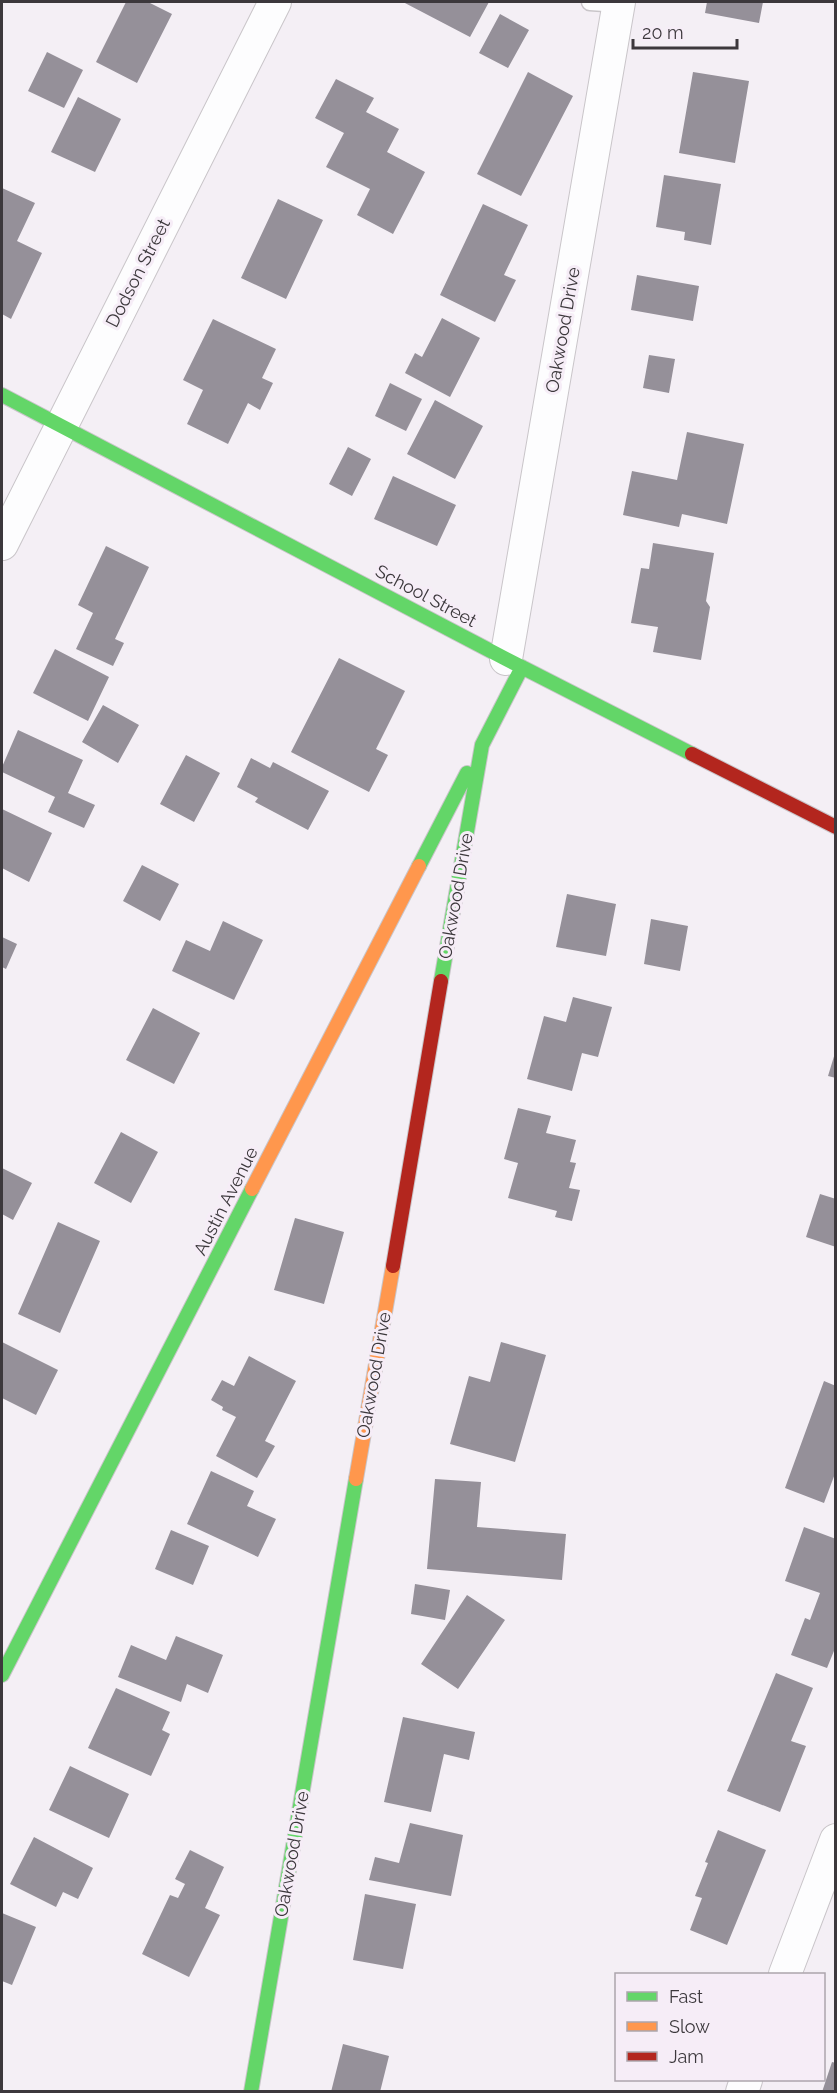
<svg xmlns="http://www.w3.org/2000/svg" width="837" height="2093" font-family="Raleway,sans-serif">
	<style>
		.building { fill: #959099 }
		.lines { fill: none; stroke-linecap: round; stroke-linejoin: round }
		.lane-casing { stroke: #c9c5c9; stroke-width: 19 }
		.street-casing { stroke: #c9c5c9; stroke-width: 34 }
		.fast-casing { stroke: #c9c5c9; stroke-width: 16 }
		.slow-casing { stroke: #c9c5c9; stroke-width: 16 }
		.jam-casing { stroke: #c9c5c9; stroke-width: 16 }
		.lane { stroke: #fdfdfe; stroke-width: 16 }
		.street { stroke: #fdfdfe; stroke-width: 32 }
		.fast { stroke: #63d668; stroke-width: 14 }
		.slow { stroke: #ff974d; stroke-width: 14 }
		.jam { stroke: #b3261e; stroke-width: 14 }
		.labels { text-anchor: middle; stroke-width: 6; stroke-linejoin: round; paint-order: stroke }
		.street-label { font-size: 18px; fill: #3c383c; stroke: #f6edf7 }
	</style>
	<rect width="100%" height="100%" fill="#f4eff5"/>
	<path class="building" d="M126,2H148L172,14L137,83L96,62Z
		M403,2H489L470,37Z
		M707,2H763L759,23L705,13Z
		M500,14L529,30L508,68L479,53Z
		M47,52L83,70L64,108L28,91Z
		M528,72L573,96L521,196L477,174Z
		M693,72L749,81L735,163L679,153Z
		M336,79L374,98L366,112L399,129L387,152L425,172L393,234L357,215L370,189L326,167L344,133L315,118Z
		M78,97L121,119L95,172L51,152Z
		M664,175L721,184L711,245L684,240L685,232L656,227Z
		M2,188L35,203L17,241L42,253L11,319L2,314Z
		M278,199L323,220L286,299L241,278Z
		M483,204L528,225L504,275L516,280L495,322L440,295Z
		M637,275L699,286L693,321L631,310Z
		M442,318L480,338L450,397L405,373L415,353L422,357Z
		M213,319L276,349L262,378L273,383L260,410L248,403L228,444L187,424L203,390L183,380Z
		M649,355L675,359L669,393L643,388Z
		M390,383L422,399L406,431L375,416Z
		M435,400L483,426L455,479L407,454Z
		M687,432L744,444L727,524L682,514L679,527L623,515L632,471L677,480Z
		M348,447L371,459L352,496L329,484Z
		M393,476L456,505L437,546L374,519Z
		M653,543L714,553L706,601L710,607L701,660L653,652L658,627L631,623L641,568L649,569Z
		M106,546L149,567L115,639L124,643L113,666L76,649L93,613L78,605Z
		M55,649L109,677L88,721L33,693Z
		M339,658L405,691L376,749L388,755L369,792L291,752Z
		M103,705L139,725L118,763L82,742Z
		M18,730L83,760L68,793L95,805L84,828L48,812L55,797L2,772V767Z
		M186,755L220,773L194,822L160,804Z
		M251,758L270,768L273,762L329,791L308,830L255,802L258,798L237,787Z
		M2,809L52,833L29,882L2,868Z
		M142,865L179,884L160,921L123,901Z
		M567,894L616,904L606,956L556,947Z
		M651,919L688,926L680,971L644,964Z
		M223,921L263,940L234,1000L172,971L186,940L210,951Z
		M2,937L17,944L6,969L2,967Z
		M573,997L612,1007L598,1057L582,1053L572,1091L527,1079L544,1016L566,1022Z
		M153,1008L200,1033L174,1084L126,1060Z
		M835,1053H836V1078L828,1076Z
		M518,1108L551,1116L546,1133L576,1140L570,1162L576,1163L569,1188L580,1190L572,1221L555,1217L557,1211L508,1198L518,1163L504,1159Z
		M121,1132L158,1152L131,1203L94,1183Z
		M2,1168L32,1183L13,1220L2,1214Z
		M820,1194L836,1199V1247L806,1237Z
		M295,1218L344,1232L324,1304L274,1290Z
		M58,1222L100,1241L60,1333L18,1314Z
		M2,1342L58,1370L36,1415L2,1398Z
		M501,1342L546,1355L515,1462L450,1444L469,1376L490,1382Z
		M249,1356L296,1381L265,1441L275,1446L257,1478L216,1456L236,1417L222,1410L223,1407L211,1400L222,1380L234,1386Z
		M824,1381L836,1386V1471L824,1503L785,1488Z
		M211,1471L254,1491L247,1506L276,1519L258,1557L187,1524Z
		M435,1479L481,1482L477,1527L566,1534L562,1580L427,1569Z
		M804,1527L836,1539V1646L827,1668L791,1655L805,1618L810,1620L820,1593L785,1581Z
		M171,1530L209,1546L193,1585L155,1569Z
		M415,1584L450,1590L445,1620L411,1614Z
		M467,1595L505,1620L458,1689L421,1664Z
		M176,1636L223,1655L208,1693L187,1684L181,1702L118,1677L131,1645L166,1660Z
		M776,1673L813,1688L791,1741L806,1746L780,1812L727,1791Z
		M116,1688L170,1712L162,1730L170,1734L151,1776L88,1748Z
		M403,1717L475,1732L469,1760L444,1754L431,1812L384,1802Z
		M70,1766L129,1794L109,1838L49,1810Z
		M410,1823L463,1835L451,1896L369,1880L375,1857L399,1863Z
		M718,1830L766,1850L727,1945L690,1930L702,1898L695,1896L708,1863L705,1862Z
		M34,1837L93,1868L78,1899L63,1892L56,1907L10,1884Z
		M190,1850L224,1867L205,1908L220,1915L189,1977L142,1954L170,1895L178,1898L185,1884L175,1879Z
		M365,1894L416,1904L403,1969L353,1960Z
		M2,1913L36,1927L12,1985L2,1981Z
		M343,2044L389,2056L380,2092H331Z
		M832,2062L836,2063V2092H822Z"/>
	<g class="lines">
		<defs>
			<path id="lane" d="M590,2L619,4"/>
			<path id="street" d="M2,544L275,2
				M506,659L619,2
				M785,1974L836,1840
				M742,2092L746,2080"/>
			<path id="fast" d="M2,395L506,659L692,754
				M419,866L467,773
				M441,981L482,745L522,667
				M2,1675L252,1189
				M251,2092L356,1479"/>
			<path id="slow" d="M252,1189L419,866
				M356,1479L393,1266"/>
			<path id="jam" d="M692,754L836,827
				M393,1266L441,981"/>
		</defs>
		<use href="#lane" class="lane-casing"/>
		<use href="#street" class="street-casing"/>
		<use href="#fast" class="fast-casing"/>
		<use href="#slow" class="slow-casing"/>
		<use href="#jam" class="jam-casing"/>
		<use href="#lane" class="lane"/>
		<use href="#street" class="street"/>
		<use href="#fast" class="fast"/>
		<use href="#slow" class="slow"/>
		<use href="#jam" class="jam"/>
	</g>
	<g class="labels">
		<g class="street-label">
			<text transform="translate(138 273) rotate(-63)" y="6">Dodson Street</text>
			<text transform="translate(563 330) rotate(-80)" y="6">Oakwood Drive</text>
			<text transform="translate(426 596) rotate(28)" y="6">School Street</text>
			<text transform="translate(456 896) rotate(-80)" y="6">Oakwood Drive</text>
			<text transform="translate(226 1201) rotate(-63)" y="6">Austin Avenue</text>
			<text transform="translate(374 1375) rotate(-80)" y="6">Oakwood Drive</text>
			<text transform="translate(292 1854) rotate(-80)" y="6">Oakwood Drive</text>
		</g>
	</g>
	<rect width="837" height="2093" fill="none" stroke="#3c383c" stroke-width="6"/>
	<rect x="615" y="1973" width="210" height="108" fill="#f6edf7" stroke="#aca5ac" stroke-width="1.5"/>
	<rect x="627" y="1992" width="30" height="9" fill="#63d668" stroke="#aca5ac" stroke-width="1.5"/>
	<text x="669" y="2003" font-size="18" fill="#3c383c">Fast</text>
	<rect x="627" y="2022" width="30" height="9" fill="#ff974d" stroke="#aca5ac" stroke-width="1.5"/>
	<text x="669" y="2033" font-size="18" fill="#3c383c">Slow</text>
	<rect x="627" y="2052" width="30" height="9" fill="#b3261e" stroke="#aca5ac" stroke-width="1.5"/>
	<text x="669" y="2063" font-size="18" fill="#3c383c">Jam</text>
	<path d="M633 39v9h104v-9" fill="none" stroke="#3c383c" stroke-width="3"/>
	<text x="642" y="39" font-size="18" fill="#3c383c" stroke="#f6edf7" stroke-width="4.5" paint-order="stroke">20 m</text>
</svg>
